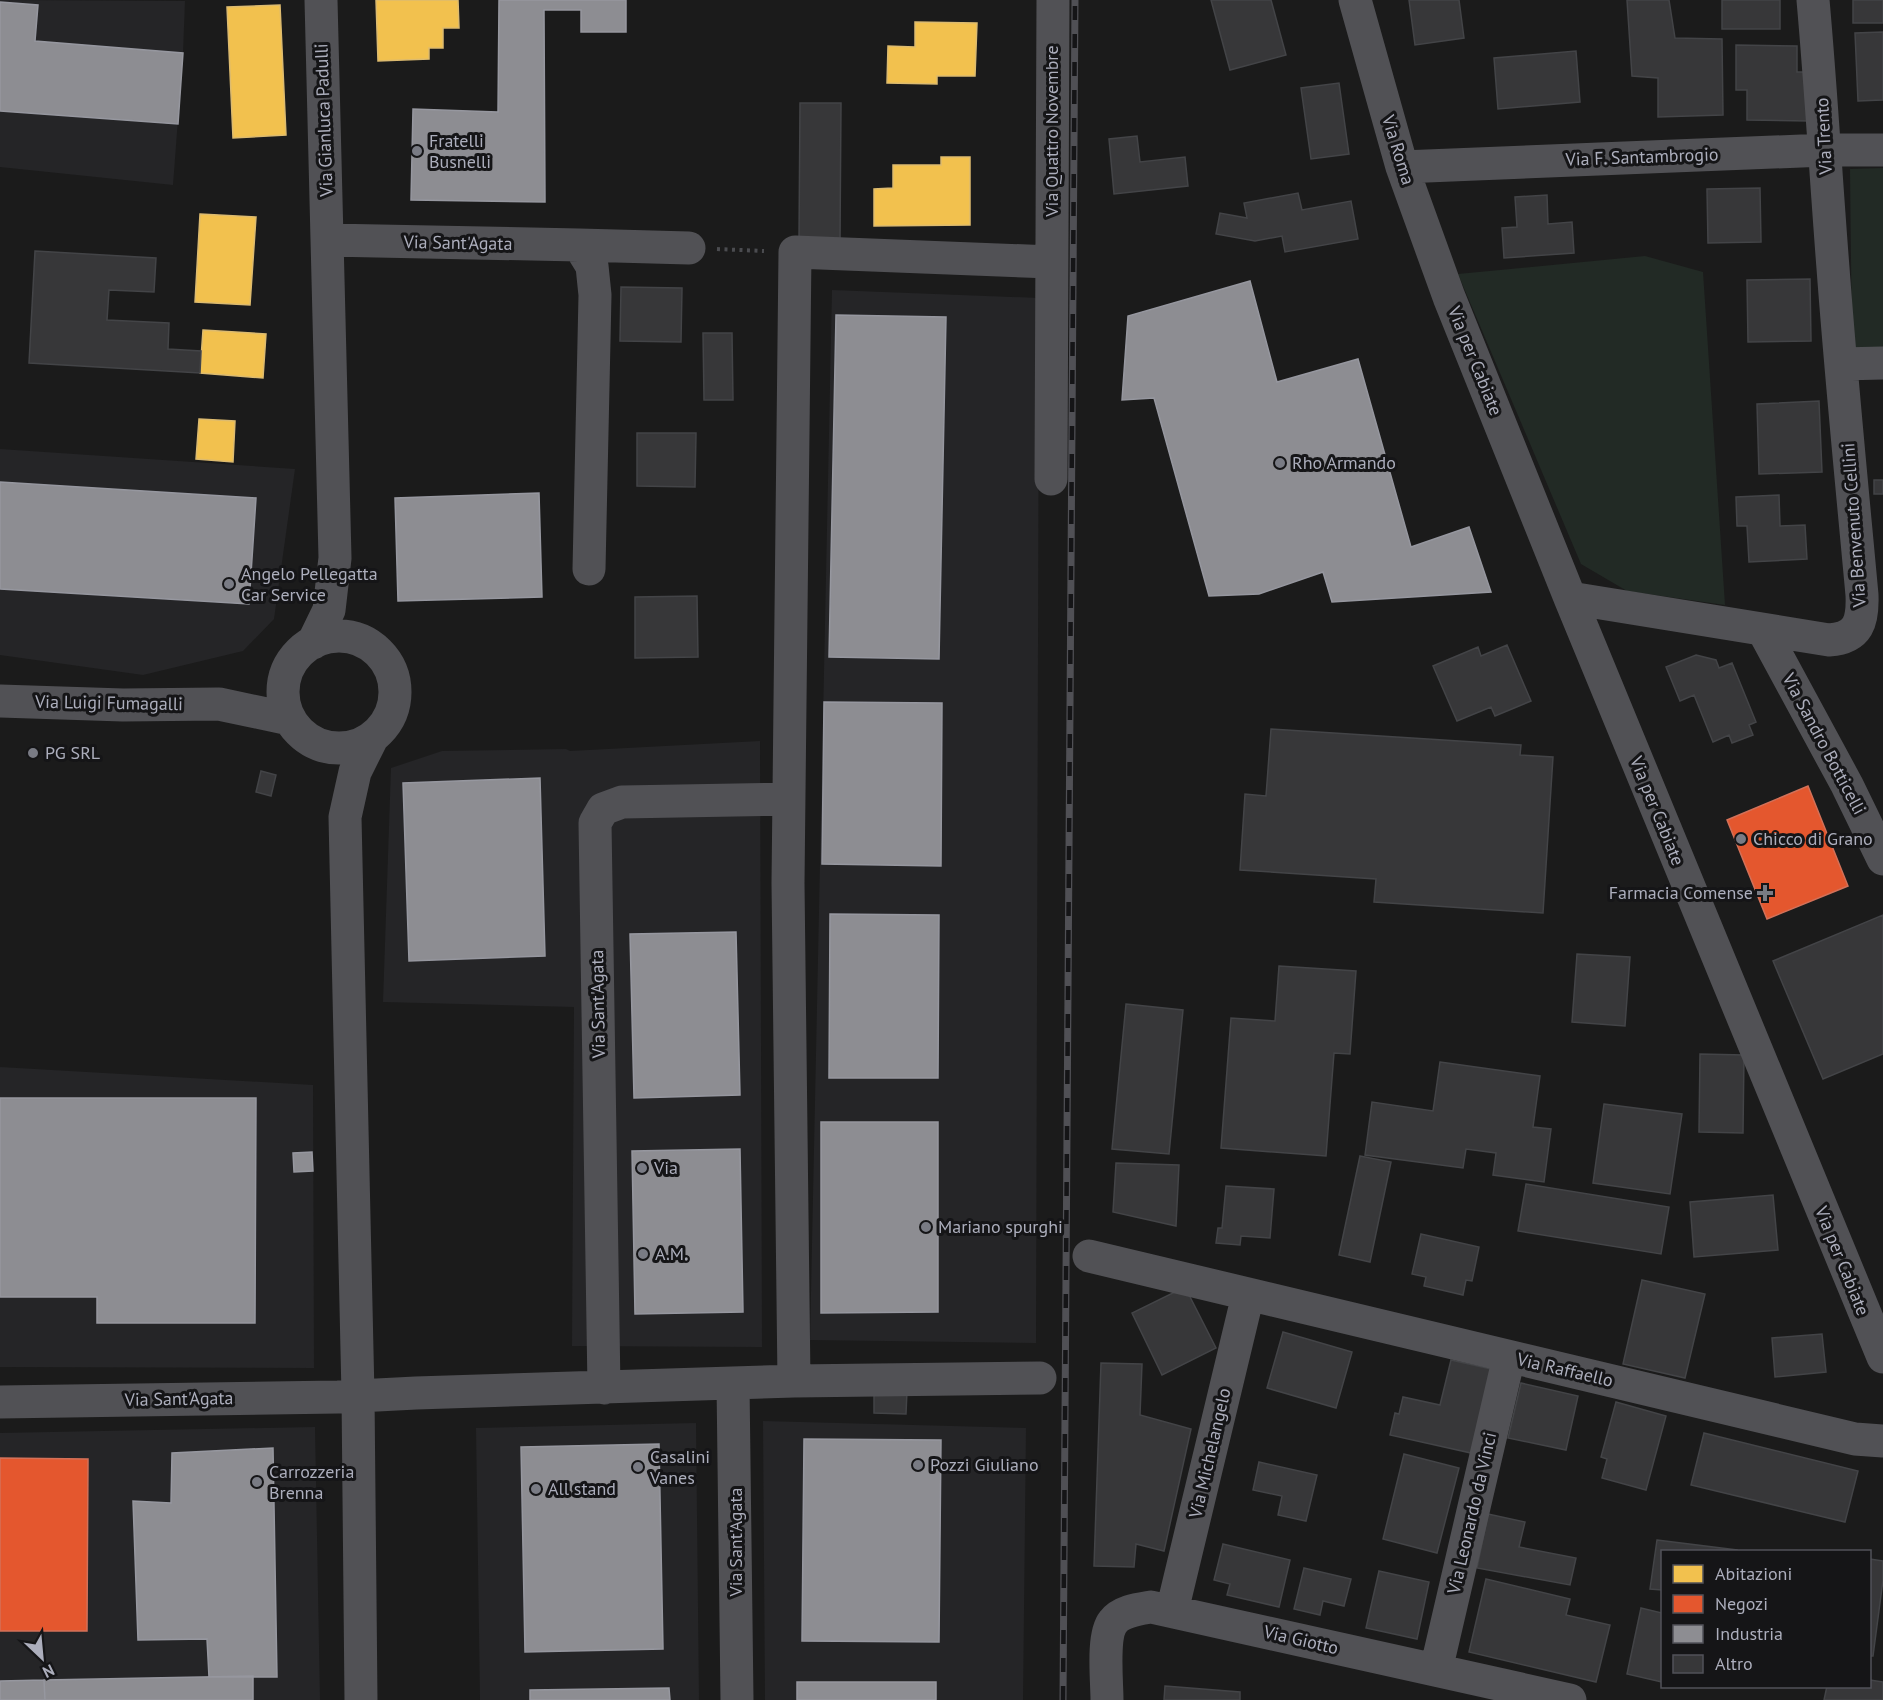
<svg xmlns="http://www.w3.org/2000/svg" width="1883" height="1700" font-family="'PT Sans',sans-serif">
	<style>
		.built { fill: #252527 }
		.green { fill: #222a25 }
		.homes { fill: #f2c14e; stroke: #ddbb6f; stroke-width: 1.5 }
		.shops { fill: #e4572e; stroke: #d37159; stroke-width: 1.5 }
		.industry { fill: #8d8d92; stroke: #96979f; stroke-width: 1.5 }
		.building { fill: #373739; stroke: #434447; stroke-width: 1.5 }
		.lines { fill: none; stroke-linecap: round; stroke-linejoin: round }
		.path { stroke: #4b4c50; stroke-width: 4; stroke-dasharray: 3 4.5; stroke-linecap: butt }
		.minor { stroke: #515155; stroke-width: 33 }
		.rail-casing { stroke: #505055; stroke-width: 7 }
		.rail { stroke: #151517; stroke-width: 4.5; stroke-dasharray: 14; stroke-linecap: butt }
		.poi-dot { fill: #797b84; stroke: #151517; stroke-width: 2 }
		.labels { text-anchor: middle; stroke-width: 6; stroke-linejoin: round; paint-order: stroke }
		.street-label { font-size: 18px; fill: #acaebc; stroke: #151517 }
		.poi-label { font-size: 18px; fill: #acaebc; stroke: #151517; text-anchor: start }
	</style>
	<rect width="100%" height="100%" fill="#1b1b1b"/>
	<path class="built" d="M0,0L185,1L183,53L173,185L0,167Z
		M832,290L1039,298L1036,1343L810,1340Z
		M0,449L295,469L274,619L243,651L143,675L0,655Z
		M760,741L762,1347L572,1346L574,1007L383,1002L391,768L442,751L566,749L570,751Z
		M0,1067L313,1085L314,1368L0,1367Z
		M763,1421L1026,1428L1023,1700H765Z
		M696,1423L699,1700H480L476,1428Z
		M315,1427L320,1700H0V1433Z"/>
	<path class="green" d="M1883,168V349H1852L1850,169Z
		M1645,256L1703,272L1725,605L1627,591L1581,564L1458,274Z"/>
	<path class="homes" d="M376,0H458L459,28H443V48H429V59L378,61Z
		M280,5L286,135L233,138L227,7Z
		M915,22L977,23L975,76H937V84L887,83L888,46L915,47Z
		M941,157H970V225L874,226V189L893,188V165H941Z
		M200,214L256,217L250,305L195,302Z
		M203,330L266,334L263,378L200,373Z
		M199,419L235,421L233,462L196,459Z"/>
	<path class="shops" d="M1808,786L1848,886L1767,919L1727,820Z
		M0,1458L88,1459L87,1631H0Z"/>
	<path class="industry" d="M499,0H626V32H581V10H544L545,202L411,200L413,109L498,112Z
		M0,2L38,5L35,41L183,53L178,124L0,111Z
		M1250,281L1277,382L1358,359L1411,547L1469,527L1491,592L1332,602L1323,572L1259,594L1209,596L1154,398L1122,400L1128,316Z
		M836,315L946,317L939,659L829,657Z
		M0,482L256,498L249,604L0,589Z
		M539,493L542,597L398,601L395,498Z
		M824,702L942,703L941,866L822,864Z
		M540,778L545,956L409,961L403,783Z
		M830,914L939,915L938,1078H829Z
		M736,932L740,1095L634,1098L630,934Z
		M0,1098H256L255,1323H97V1297H0Z
		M821,1122H938V1312L821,1313Z
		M740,1149L743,1312L635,1314L632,1151Z
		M312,1152L313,1171L294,1172L293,1153Z
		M804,1439L941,1440L939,1642L802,1641Z
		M659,1444L663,1649L525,1652L521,1447Z
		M273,1448L277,1677H209L207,1639L138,1640L133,1501L171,1503L172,1453Z
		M253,1676V1700H45L44,1680Z
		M44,1680L45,1700H0V1681Z
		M797,1682H936V1700H797Z
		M669,1688L670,1700H530V1690Z"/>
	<path class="building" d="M1211,0H1271L1286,55L1230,70Z
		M1409,0H1459L1464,38L1415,45Z
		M1627,0H1669L1675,38L1722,39L1723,115L1658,117V78L1632,76Z
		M1722,0H1780V29H1722Z
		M1853,0H1883V23H1853Z
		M1883,32V100L1858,101L1855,33Z
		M1736,45L1797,46V72H1809V121L1747,120V90H1736Z
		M1576,51L1580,102L1498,109L1494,58Z
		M1339,83L1349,154L1311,159L1301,88Z
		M800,103H841L840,241H799Z
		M1137,136L1140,162L1185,157L1188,186L1114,194L1109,139Z
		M1760,188L1761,242L1708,243L1707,189Z
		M1298,193L1302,210L1351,201L1358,239L1285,252L1282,236L1255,241L1216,234L1220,213L1247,218L1244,203Z
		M1547,195L1548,224L1572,222L1574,253L1504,258L1502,228L1517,227L1515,197Z
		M35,251L156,258L154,292L109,290L107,320L169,323L168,349L201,351L200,373L29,363Z
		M1810,279L1811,341L1748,342L1747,280Z
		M621,287L682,288L681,342L620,341Z
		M703,333H732L733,400H704Z
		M1819,401L1822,472L1759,474L1757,404Z
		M637,433H696L695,487L637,486Z
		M1874,480H1883V494H1874Z
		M1779,495L1780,526L1805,525L1807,559L1749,562L1747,526H1737L1736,497Z
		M697,596L698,657L635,658V597Z
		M1507,645L1531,701L1495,716L1491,707L1457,721L1433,666L1478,647L1481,656Z
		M1696,655L1716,660L1719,668L1732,663L1756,722L1749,725L1753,735L1732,743L1729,735L1713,742L1694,695L1680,701L1666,667Z
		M1271,729L1521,745L1520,755L1553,757L1543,913L1374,902L1376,879L1240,870L1245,794L1266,796Z
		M261,771L276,775L271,796L256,792Z
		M1883,915V1054L1823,1079L1773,961Z
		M1577,954L1630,957L1625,1026L1572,1022Z
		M1279,966L1356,971L1350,1054L1334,1053L1326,1156L1221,1148L1231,1018L1275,1021Z
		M1126,1004L1183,1010L1169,1154L1112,1149Z
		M1700,1054L1744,1055L1743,1133L1699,1132Z
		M1440,1062L1540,1076L1533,1127L1551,1129L1544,1182L1493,1175L1496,1153L1466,1149L1463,1168L1365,1155L1372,1102L1433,1111Z
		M1604,1104L1682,1114L1670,1194L1593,1183Z
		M1360,1156L1391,1162L1370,1262L1339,1255Z
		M1116,1163L1179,1165L1176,1226L1113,1212Z
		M1526,1184L1669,1207L1661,1254L1518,1231Z
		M1226,1186L1274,1189L1270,1238L1241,1236L1240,1245L1216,1243L1218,1228H1222Z
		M1773,1195L1778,1250L1694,1257L1690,1202Z
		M1421,1234L1479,1247L1472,1281L1466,1280L1463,1295L1424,1286L1426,1277L1412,1274Z
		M1642,1280L1705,1294L1685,1378L1623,1364Z
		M1185,1287L1216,1348L1162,1375L1132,1313Z
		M1283,1332L1352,1352L1336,1408L1267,1388Z
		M1822,1334L1826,1372L1775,1377L1772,1338Z
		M1451,1360L1491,1369L1471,1453L1390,1435L1395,1413L1399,1414L1403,1397L1440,1405Z
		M1101,1363L1142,1364L1140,1415L1191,1429L1164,1551L1136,1544L1134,1567L1094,1566Z
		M1521,1383L1578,1396L1566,1450L1508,1438Z
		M874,1390L907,1391L906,1414L874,1413Z
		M1616,1402L1666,1416L1646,1490L1602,1478L1607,1459L1601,1457Z
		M1704,1433L1858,1471L1845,1522L1691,1485Z
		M1404,1454L1459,1468L1437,1553L1383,1539Z
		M1259,1462L1317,1475L1306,1521L1278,1515L1282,1496L1253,1490Z
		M1488,1514L1525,1522L1519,1547L1576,1558L1570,1585L1477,1568Z
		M1657,1540L1737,1550V1552H1662V1590L1650,1589Z
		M1223,1544L1290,1560L1279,1607L1227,1595L1230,1584L1214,1580Z
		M1870,1559L1883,1561V1580L1873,1656H1870Z
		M1304,1568L1351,1579L1344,1606L1323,1601L1320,1615L1294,1609Z
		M1379,1571L1429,1582L1417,1639L1366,1628Z
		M1486,1579L1570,1599L1566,1615L1610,1625L1596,1682L1469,1652Z
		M1641,1608L1662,1613V1682L1627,1674Z
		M1870,1680L1883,1682V1700H1824L1827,1686H1870Z
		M1165,1686L1240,1692V1700H1164Z"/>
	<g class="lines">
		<path class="path" d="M717,249L764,251"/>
		<path class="minor" d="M1355,0L1402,167L1449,297L1570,598L1883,1357
			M1402,167L1825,150H1883
			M328,240L579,245L592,266L595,295L589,569
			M579,245L689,248
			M1841,364L1883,363
			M1051,479L1053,0
			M1570,598L1829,640C1859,638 1863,621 1862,595C1852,486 1841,377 1833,268C1826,179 1821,89 1813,0
			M1763,630L1847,785L1883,859
			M283 692a56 56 0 1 1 112 0a56 56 0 1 1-112 0Z
			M313,643L329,610L335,558L321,0
			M0,701L123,705L219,704L290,719
			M1089,1256L1855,1439L1883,1441
			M794,1381L788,883L795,252L1051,262
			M733,1383L737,1700
			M604,1388L595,823L603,809L622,802L788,799
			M0,1402L338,1397L416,1393L794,1381L1040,1378
			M1172,1611L1248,1295
			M1436,1670L1509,1357
			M361,1700L358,1395L345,817L355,772L372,738
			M1107,1700C1107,1681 1102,1636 1113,1622C1121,1611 1139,1609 1151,1607L1570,1700"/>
		<defs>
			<path id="rail" d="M1063,1700L1075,0"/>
		</defs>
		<use href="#rail" class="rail-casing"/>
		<use href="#rail" class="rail"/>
	</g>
	<g class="poi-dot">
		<circle cx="417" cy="151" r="6"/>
		<circle cx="1280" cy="463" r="6"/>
		<circle cx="229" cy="584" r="6"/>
		<circle cx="33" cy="753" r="6"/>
		<circle cx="1741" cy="839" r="6"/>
		<path d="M1762 884h6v6h6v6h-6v6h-6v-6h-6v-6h6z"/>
		<circle cx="642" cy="1168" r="6"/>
		<circle cx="926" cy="1227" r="6"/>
		<circle cx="643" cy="1254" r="6"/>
		<circle cx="918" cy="1465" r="6"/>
		<circle cx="638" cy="1467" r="6"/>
		<circle cx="257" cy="1482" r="6"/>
		<circle cx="536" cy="1489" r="6"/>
	</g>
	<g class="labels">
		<g class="street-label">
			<text transform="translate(324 120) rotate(-92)" y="6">Via Gianluca Padulli</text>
			<text transform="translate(1052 131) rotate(-90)" y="6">Via Quattro Novembre</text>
			<text transform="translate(1824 136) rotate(-93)" y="6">Via Trento</text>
			<text transform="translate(1398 150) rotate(73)" y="6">Via Roma</text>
			<text transform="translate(1642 157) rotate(-2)" y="6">Via F. Santambrogio</text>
			<text transform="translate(458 243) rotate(1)" y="6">Via Sant'Agata</text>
			<text transform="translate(1475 361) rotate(68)" y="6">Via per Cabiate</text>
			<text transform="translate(1854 525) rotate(-94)" y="6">Via Benvenuto Cellini</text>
			<text transform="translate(109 703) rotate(1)" y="6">Via Luigi Fumagalli</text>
			<text transform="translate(1824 744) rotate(62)" y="6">Via Sandro Botticelli</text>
			<text transform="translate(1657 811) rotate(68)" y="6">Via per Cabiate</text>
			<text transform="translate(598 1004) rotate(-91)" y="6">Via Sant'Agata</text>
			<text transform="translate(1842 1261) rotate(68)" y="6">Via per Cabiate</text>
			<text transform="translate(1565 1370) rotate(13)" y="6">Via Raffaello</text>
			<text transform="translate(179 1399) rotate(-1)" y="6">Via Sant'Agata</text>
			<text transform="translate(1210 1453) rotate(-77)" y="6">Via Michelangelo</text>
			<text transform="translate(1472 1513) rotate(-77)" y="6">Via Leonardo da Vinci</text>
			<text transform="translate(736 1542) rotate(-90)" y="6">Via Sant'Agata</text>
			<text transform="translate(1301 1640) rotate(13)" y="6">Via Giotto</text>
		</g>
		<g class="poi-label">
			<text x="429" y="147">Fratelli<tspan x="429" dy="21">Busnelli</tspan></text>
			<text x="1292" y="469">Rho Armando</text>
			<text x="241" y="580">Angelo Pellegatta<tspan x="241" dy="21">Car Service</tspan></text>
			<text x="45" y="759">PG SRL</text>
			<text x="1753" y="845">Chicco di Grano</text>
			<text x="1753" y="899" text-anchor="end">Farmacia Comense</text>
			<text x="654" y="1174">Via</text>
			<text x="938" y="1233">Mariano spurghi</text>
			<text x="655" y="1260">A.M.</text>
			<text x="650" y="1463">Casalini<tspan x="650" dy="21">Vanes</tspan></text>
			<text x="930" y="1471">Pozzi Giuliano</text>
			<text x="269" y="1478">Carrozzeria<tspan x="269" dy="21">Brenna</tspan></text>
			<text x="548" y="1495">All stand</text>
		</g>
	</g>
	<rect x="1661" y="1550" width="210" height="138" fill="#151517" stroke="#515259" stroke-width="1.5"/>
	<rect x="1673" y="1565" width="30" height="18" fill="#f2c14e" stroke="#515259" stroke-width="1.5"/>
	<text x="1715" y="1580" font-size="18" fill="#acaebc">Abitazioni</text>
	<rect x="1673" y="1595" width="30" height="18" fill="#e4572e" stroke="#515259" stroke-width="1.5"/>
	<text x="1715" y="1610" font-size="18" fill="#acaebc">Negozi</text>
	<rect x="1673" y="1625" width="30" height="18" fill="#8d8d92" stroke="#515259" stroke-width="1.5"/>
	<text x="1715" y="1640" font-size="18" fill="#acaebc">Industria</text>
	<rect x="1673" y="1655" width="30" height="18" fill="#373739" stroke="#515259" stroke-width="1.5"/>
	<text x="1715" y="1670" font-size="18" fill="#acaebc">Altro</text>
	<g transform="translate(42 1658) rotate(154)" stroke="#151517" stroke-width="4.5" paint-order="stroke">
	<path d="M0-4.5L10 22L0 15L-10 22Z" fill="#acaebc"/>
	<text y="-9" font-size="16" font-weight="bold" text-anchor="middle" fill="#acaebc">N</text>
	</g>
</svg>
